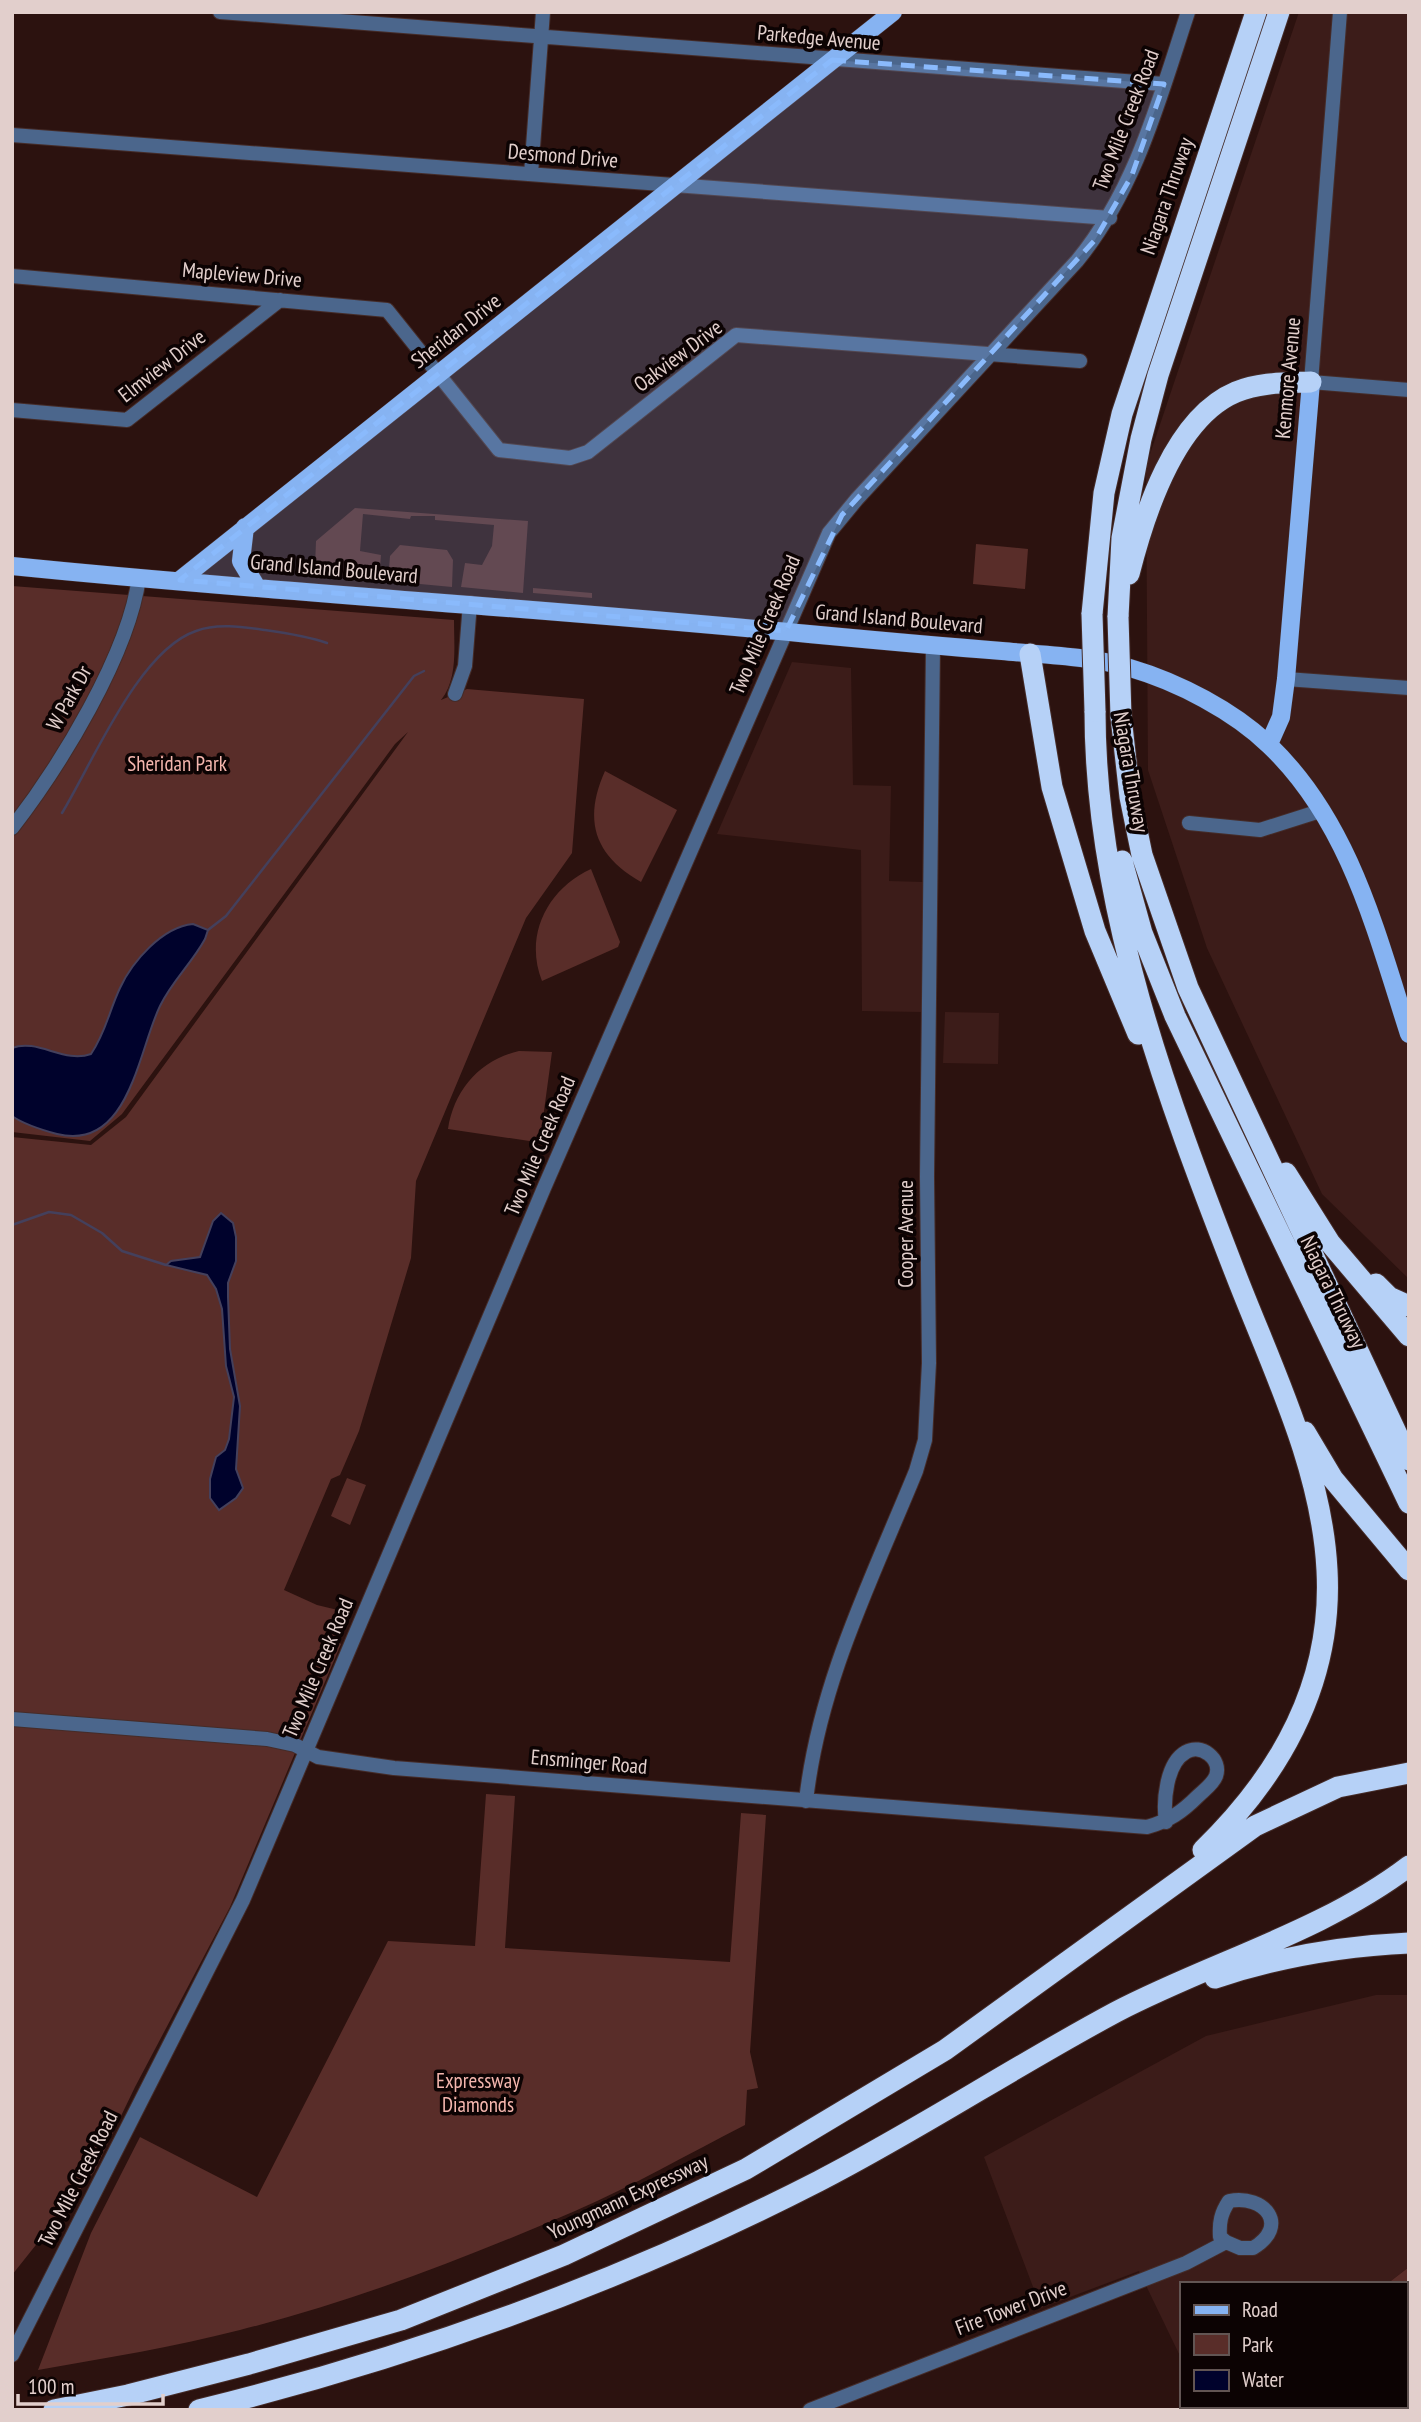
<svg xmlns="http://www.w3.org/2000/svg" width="1421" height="2422" font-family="'PT Sans Narrow',sans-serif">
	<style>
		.built { fill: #3c1c19 }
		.green { fill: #592d29 }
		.water { fill: #00022c; stroke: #44405c; stroke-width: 2 }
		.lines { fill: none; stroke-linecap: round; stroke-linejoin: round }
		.stream { stroke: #44405c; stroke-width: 2.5 }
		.minor-casing { stroke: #452c29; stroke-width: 16 }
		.major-casing { stroke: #452c29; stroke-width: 19 }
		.highway-casing { stroke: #452c29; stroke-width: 23 }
		.minor { stroke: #4b668c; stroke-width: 14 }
		.major { stroke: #86b3f2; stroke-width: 18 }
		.highway { stroke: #b6d1f7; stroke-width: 21 }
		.rail { stroke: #ab9693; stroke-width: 2.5; stroke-dasharray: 3.5 7; stroke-linecap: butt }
		.highway-bridge-casing { stroke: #452c29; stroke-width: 23; stroke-linecap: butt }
		.highway-bridge { stroke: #b6d1f7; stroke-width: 21 }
		.marked { fill: #8abafc; fill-opacity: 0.2; stroke: #8abafc; stroke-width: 5; stroke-dasharray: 14 9; stroke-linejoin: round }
		.labels { text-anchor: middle; stroke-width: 7; stroke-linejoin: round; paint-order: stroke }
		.street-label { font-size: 21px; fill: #e2cfcc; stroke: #0c0303 }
		.park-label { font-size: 21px; fill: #f4b6ae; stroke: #0c0303 }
	</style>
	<rect width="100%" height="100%" fill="#2c120f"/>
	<path class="built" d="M1299,12H1409V1279L1322,1194L1207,948L1148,770L1146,466Z
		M792,662L851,668L853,785L891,786L889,881L923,882L921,1012L862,1011L861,850L717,834Z
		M945,1012L999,1013L998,1064L943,1063Z
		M1376,1995H1409V2267L1387,2284H1181V2358L1139,2271L1041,2308L984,2157L1206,2036Z"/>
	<path class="green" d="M355,508L528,521L523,593L461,587L465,563L482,565L492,546L494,525L435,520V516H411L410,519L363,514L360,551L381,555L379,580L318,575L315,567L316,541Z
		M976,544L1028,549L1025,589L973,584Z
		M400,545L447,550L453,560L452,587L388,581L390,556Z
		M12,586L454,620C454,647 458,679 441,700L467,689L584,699L572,853L526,918L416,1181L411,1258L359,1431L340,1475L331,1479L284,1590L317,1605L346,1612L335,1640L341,1644L230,1907L135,2087L94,2172L12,2275V1137L91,1145L126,1117L408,732L395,744L122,1114L90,1141L12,1132Z
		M533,588L592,593V598L533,593Z
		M605,771L677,810L641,882C594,855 583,820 605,771Z
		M591,869L620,942L618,947L542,981C524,936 547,889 591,869Z
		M519,1051L552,1052L540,1140L536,1142L448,1129C454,1090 480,1060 519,1051Z
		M347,1478L366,1485L350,1525L331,1516Z
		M486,1794L515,1796L505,1948L730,1962L741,1813L766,1815L750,2052L758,2088L747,2090L745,2125C688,2154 633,2186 575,2211C466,2258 355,2301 240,2330C174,2347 106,2358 38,2370L91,2233L140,2137L257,2197L388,1941L475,1946Z
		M1409,2267V2410H1218L1223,2406H1405V2284H1387Z"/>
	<path class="water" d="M193,924L208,930L205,939C192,963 172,981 160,1006C138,1051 129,1152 57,1134C42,1130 25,1125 12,1116V1048C38,1038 64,1064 91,1054C106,1032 109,1011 120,988C132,962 162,927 193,924Z
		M221,1213L233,1223L236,1237V1261L228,1283V1297L230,1349L240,1406L236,1469L243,1488L236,1498L219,1510L210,1498V1479L216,1457L225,1450L229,1439L234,1397L226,1366L222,1309L216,1289L207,1275L166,1265L171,1261L200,1257L213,1221Z"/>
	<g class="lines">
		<path class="stream" d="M62,813C93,762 139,650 196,631C217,623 243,627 265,630C286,633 307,636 327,643
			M208,930L226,916L414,676L424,671
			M12,1225L49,1212L71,1215L102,1233L122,1251L166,1265"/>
		<defs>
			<path id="minor" d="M220,12L1164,84
				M1340,12L1311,382L1409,390
				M12,135L1110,218
				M531,174L543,12
				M12,276L387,310L499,450L570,458L588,452L736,335L1080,361
				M12,410L127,420L280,300
				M1286,679L1409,688
				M455,694L465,666L470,603
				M1189,823L1260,830L1323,810
				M12,828C60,766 129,654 139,577
				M12,1719L267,1739L295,1745L318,1757L394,1768L1147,1827C1169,1821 1182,1812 1198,1796C1204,1790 1213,1784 1216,1776C1222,1759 1201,1743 1186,1752C1166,1763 1163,1802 1166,1822
				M806,1801C819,1683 872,1579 916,1471L925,1440L929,1363L927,1177L933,645
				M12,2355L243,1900L544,1188L829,533L857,499L1077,261C1136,189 1159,100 1188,12
				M810,2410L1186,2263L1226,2242L1240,2248H1253C1290,2226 1265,2194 1229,2201C1221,2213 1219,2222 1220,2237L1226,2242"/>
			<path id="major" d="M245,527L241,561L256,586
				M12,566C277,593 544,608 809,634C873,640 938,646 1002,651C1044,655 1090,656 1130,668C1178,682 1234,711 1270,746C1350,823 1376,932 1409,1034
				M180,580L893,12
				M1269,744L1281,717L1286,679L1311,382"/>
			<path id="highway" d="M1129,574C1144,515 1174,418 1236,392C1260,382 1286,383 1311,382
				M1092,614L1104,493L1122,414L1256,12
				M1118,617L1122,538L1141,439L1158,375L1279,12
				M1030,654L1052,787L1095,931L1138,1034
				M1095,711C1095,906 1166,1095 1236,1275C1272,1368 1322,1468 1327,1570C1333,1683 1281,1774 1203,1850
				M1121,717L1130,797L1142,855L1188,988L1409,1460
				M1122,861L1142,933L1175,1016L1409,1503
				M1286,1173L1330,1243L1409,1336
				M1376,1284L1389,1297L1409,1306
				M1305,1432L1333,1479L1409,1570
				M1215,1978C1278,1957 1343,1946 1409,1943
				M54,2410L128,2395L249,2364L401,2320L564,2255L746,2169L945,2050L1255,1826L1338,1787L1409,1773
				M199,2410C414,2357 622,2282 819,2181C920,2129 1015,2066 1116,2012C1212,1962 1322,1932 1409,1866"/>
		</defs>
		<use href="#minor" class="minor-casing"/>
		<use href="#major" class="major-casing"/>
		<use href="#highway" class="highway-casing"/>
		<use href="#minor" class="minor"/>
		<use href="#major" class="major"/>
		<use href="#highway" class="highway"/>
		<path class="rail" d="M1405,2380L1409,2378
			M1353,2410L1359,2406"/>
		<defs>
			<path id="highway-bridge" d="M1092,614L1095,711
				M1118,617L1121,717"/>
		</defs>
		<use href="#highway-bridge" class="highway-bridge-casing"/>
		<use href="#highway-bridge" class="highway-bridge"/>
	</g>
	<path class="marked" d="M832,60L1164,84L1132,175L1095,240L842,515L786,631L180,580Z"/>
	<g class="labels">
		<g class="street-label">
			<text transform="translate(819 38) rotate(5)" y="7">Parkedge Avenue</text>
			<text transform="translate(1126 120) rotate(-69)" y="7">Two Mile Creek Road</text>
			<text transform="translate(563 156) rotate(5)" y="7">Desmond Drive</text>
			<text transform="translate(1167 196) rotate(-71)" y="7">Niagara Thruway</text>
			<text transform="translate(242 275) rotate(5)" y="7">Mapleview Drive</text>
			<text transform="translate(456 331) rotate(-38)" y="7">Sheridan Drive</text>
			<text transform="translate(678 356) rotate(-37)" y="7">Oakview Drive</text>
			<text transform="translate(162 366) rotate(-38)" y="7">Elmview Drive</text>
			<text transform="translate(1288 378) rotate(-85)" y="7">Kenmore Avenue</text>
			<text transform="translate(334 569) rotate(5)" y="7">Grand Island Boulevard</text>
			<text transform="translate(899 619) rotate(5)" y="7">Grand Island Boulevard</text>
			<text transform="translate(765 625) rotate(-67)" y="7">Two Mile Creek Road</text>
			<text transform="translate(69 698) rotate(-61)" y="7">W Park Dr</text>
			<text transform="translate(1131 772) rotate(80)" y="7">Niagara Thruway</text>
			<text transform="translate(540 1146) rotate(-67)" y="7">Two Mile Creek Road</text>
			<text transform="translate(906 1234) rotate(-90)" y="7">Cooper Avenue</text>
			<text transform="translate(1333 1292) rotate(64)" y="7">Niagara Thruway</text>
			<text transform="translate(318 1668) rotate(-67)" y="7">Two Mile Creek Road</text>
			<text transform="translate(589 1762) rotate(5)" y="7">Ensminger Road</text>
			<text transform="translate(78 2179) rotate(-63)" y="7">Two Mile Creek Road</text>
			<text transform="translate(628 2197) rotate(-25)" y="7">Youngmann Expressway</text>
			<text transform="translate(1011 2308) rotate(-21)" y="7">Fire Tower Drive</text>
		</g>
		<g class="park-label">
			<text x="177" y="771">Sheridan Park</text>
			<text x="478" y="2088">Expressway<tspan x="478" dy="24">Diamonds</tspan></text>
		</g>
	</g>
	<rect width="1421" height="2422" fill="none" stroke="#e2cfcc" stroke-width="28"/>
	<rect x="1180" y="2282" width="228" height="126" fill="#0c0303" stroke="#625553" stroke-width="2"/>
	<rect x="1194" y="2305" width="35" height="10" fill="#86b3f2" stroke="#625553" stroke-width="2"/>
	<text x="1242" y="2317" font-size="21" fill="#e2cfcc">Road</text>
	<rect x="1194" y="2334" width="35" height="21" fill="#592d29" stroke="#625553" stroke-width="2"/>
	<text x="1242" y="2352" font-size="21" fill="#e2cfcc">Park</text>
	<rect x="1194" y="2370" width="35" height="21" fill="#00022c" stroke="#625553" stroke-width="2"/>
	<text x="1242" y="2387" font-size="21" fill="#e2cfcc">Water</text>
	<path d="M18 2394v10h145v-10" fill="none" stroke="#e2cfcc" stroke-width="3.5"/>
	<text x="28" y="2394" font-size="21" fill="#e2cfcc" stroke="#0c0303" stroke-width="5" paint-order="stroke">100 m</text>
</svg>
